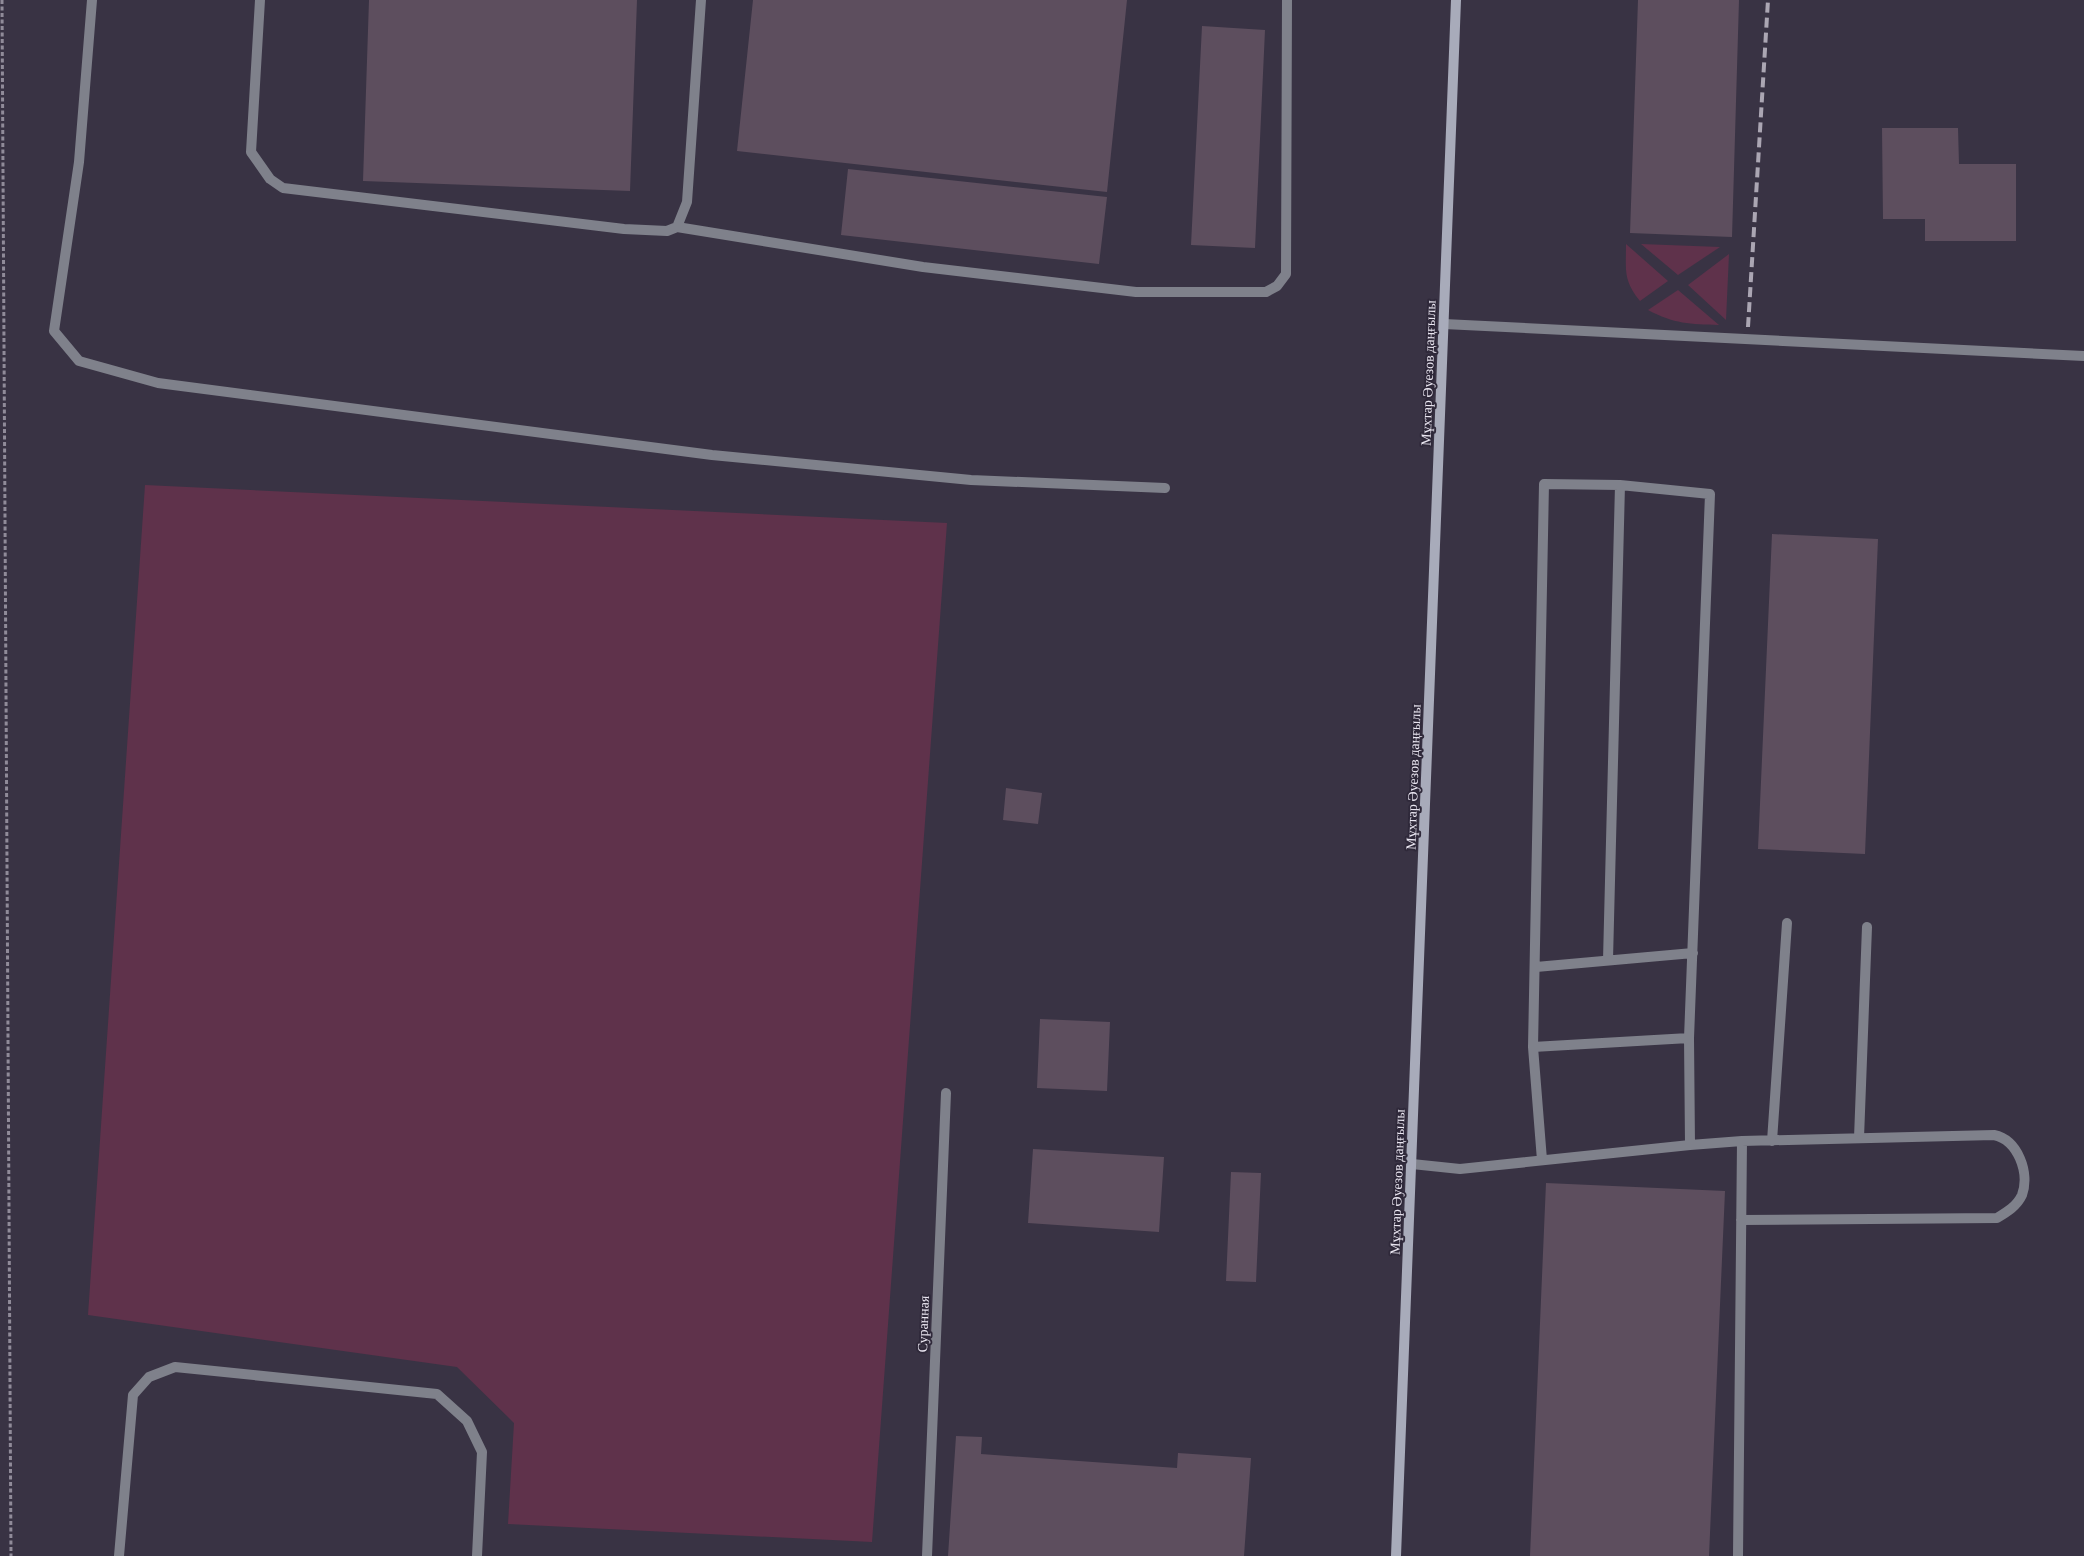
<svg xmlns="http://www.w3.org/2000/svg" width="2084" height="1556" font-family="'Crimson Pro',serif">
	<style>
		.green { fill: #5f324b }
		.building { fill: #5d4e5e }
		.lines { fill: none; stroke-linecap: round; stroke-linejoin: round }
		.path { stroke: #908b99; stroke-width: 3; stroke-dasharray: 4 2.5; stroke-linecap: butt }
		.service { stroke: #7f818b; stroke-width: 10 }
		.minor { stroke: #7f818b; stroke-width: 10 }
		.secondary { stroke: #a8abba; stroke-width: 10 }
		.rail { stroke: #aba6b3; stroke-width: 4; stroke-dasharray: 10 5; stroke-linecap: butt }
		.labels { text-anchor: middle; stroke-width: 4; stroke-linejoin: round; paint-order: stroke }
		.street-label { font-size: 14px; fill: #eae6f1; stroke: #2f293a }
	</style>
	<rect width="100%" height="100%" fill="#393344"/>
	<path class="green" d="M1626,244L1668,281L1640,301C1623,280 1626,270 1626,244Z
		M1641,244L1720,247L1678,275Z
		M1729,254L1726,320L1688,285Z
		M1678,290L1719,325C1690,324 1674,324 1648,310Z
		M145,485L947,523L872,1542L508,1524L514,1423L457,1367L88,1315Z"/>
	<path class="building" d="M369,0H637L630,191L363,181Z
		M753,0H1127L1107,192L737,151Z
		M1638,0H1739L1732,237L1630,233Z
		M1202,26L1265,30L1255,248L1191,245Z
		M1882,128H1958L1959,164H2016V241H1925V219H1883Z
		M848,169L1107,197L1099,264L841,235Z
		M1772,534L1878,539L1865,854L1758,849Z
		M1006,788L1042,793L1038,824L1003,820Z
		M1040,1019L1110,1022L1107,1091L1037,1088Z
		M1033,1149L1164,1157L1159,1232L1028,1223Z
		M1231,1172L1261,1173L1256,1282L1226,1281Z
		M1546,1183L1725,1191L1709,1556H1530Z
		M956,1436L982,1437L981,1454L1177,1468L1178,1453L1251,1458L1244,1556H948Z"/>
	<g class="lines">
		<path class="path" d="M2,0L11,1556"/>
		<path class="service" d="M92,0L79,162L54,331L79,361L158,383L712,455L971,480L1165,488
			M260,0L251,152L270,179L283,188L624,229L667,231L677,227L687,202L701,0
			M677,227L923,267L1085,286L1136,292H1266L1277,286L1286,274L1287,0
			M1444,324L2084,356
			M1608,960L1620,485
			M1536,967L1693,953
			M1533,1047L1689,1038L1690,1145
			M1859,1138L1867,927
			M1772,1141L1787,923
			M1542,1160L1533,1047L1544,484L1620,485L1710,494L1689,1038
			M1412,1164L1460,1169L1690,1145L1742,1141L1738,1556
			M1741,1220L1997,1218C2007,1212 2017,1206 2022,1195C2030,1173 2018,1140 1994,1135L1742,1141
			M119,1556L133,1395L149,1377L175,1367L437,1394L467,1421L482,1452L477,1556"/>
		<path class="minor" d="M927,1556L946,1093"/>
		<path class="secondary" d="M1396,1556L1456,0"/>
		<path class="rail" d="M1748,327L1768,0"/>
	</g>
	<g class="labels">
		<g class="street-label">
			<text transform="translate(1428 373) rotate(-88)" y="5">Мұхтар Әуезов даңғылы</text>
			<text transform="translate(1413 777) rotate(-88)" y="5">Мұхтар Әуезов даңғылы</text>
			<text transform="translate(1397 1182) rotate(-88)" y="5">Мұхтар Әуезов даңғылы</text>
			<text transform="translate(923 1324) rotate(-88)" y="5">Суранная</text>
		</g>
	</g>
</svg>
